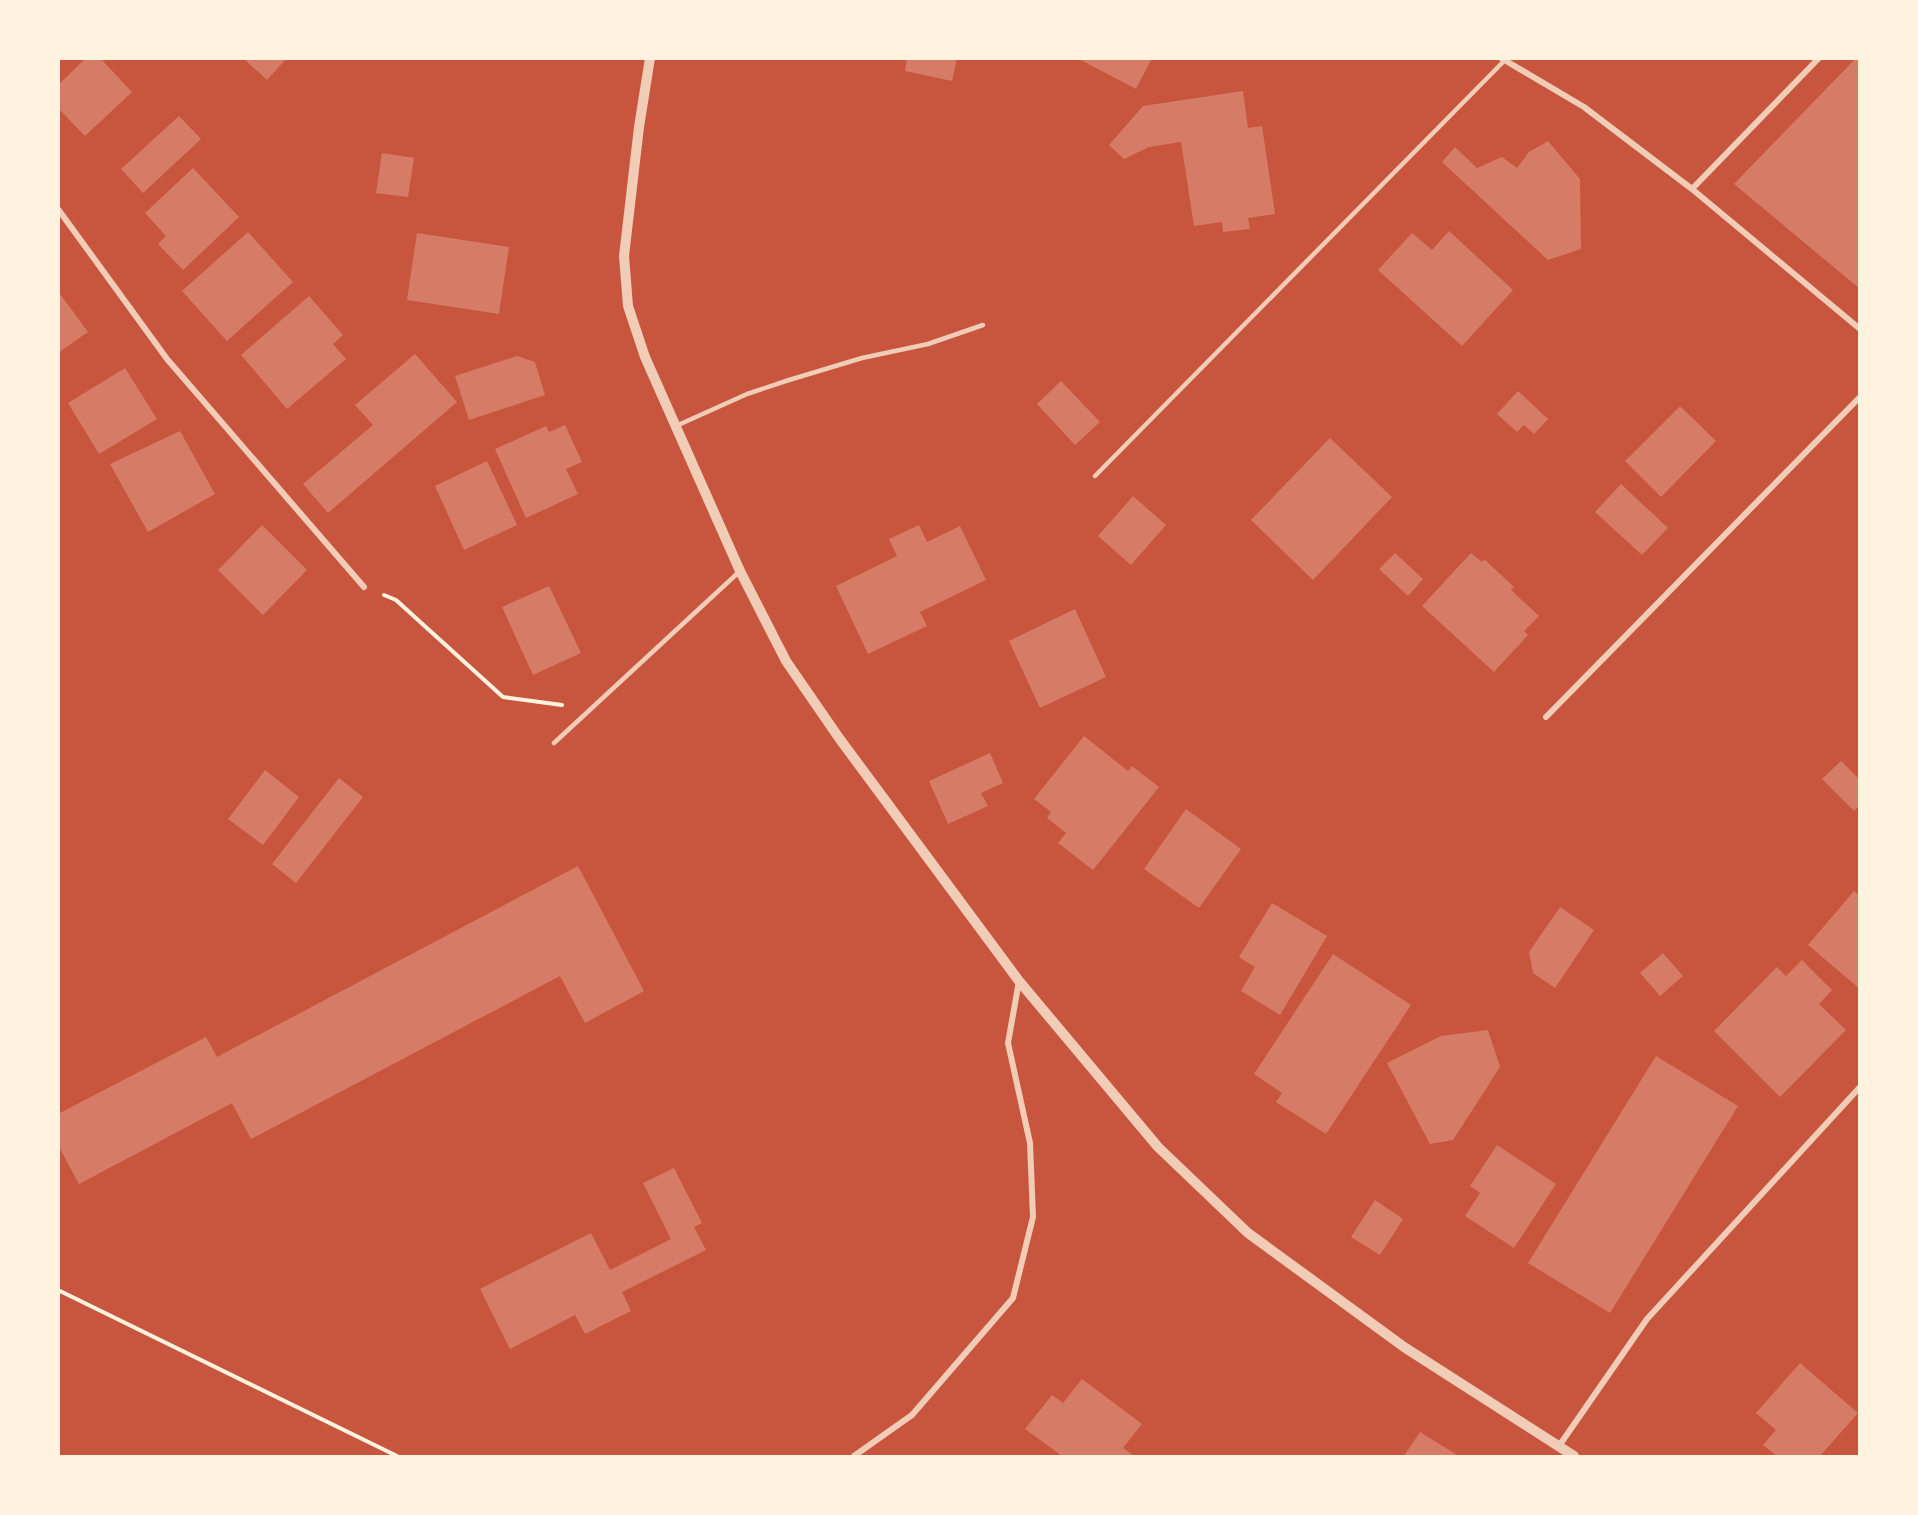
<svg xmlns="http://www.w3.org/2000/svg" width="1918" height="1515" font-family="'Work Sans',sans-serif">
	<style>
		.building { fill: #d67c66 }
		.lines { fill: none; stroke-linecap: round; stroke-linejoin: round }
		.path { stroke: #fff3e0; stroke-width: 4 }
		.service { stroke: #f1ccb7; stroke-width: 4.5 }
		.minor { stroke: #f1ccb7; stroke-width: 6 }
		.tertiary { stroke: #f1ccb7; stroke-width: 10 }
	</style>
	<rect width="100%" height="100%" fill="#c8553d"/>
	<path class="building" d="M86,58H100L132,92L85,136L58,108V85Z
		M243,58H287L267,80Z
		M907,58H957L952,81L905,71Z
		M1077,58H1152L1136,89Z
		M1856,58H1860V289L1734,184Z
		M1243,91L1248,128L1262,126L1275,214L1248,218L1250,229L1223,232L1222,222L1194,226L1181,142L1149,147L1124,159L1109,145L1143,106Z
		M179,116L201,139L143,193L121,169Z
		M1548,141L1580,179L1581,249L1548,260L1442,162L1455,147L1477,168L1502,157L1517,168L1529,152Z
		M382,153L414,158L408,197L376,193Z
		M193,168L239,217L183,270L158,244L166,236L145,213Z
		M1449,231L1513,290L1462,346L1378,270L1412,233L1432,250Z
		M248,232L293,282L227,341L182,291Z
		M417,233L509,247L499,314L407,300Z
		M58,291L88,332L58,353Z
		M309,296L343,335L333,344L346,359L287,409L241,355Z
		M415,354L457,402L328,513L303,484L373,425L355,405Z
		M517,356L535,362L545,395L469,420L455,376Z
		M125,368L157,419L99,454L68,403Z
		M1061,381L1100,422L1075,445L1037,404Z
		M1518,391L1548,419L1534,434L1524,425L1517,432L1497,414Z
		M1680,406L1716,441L1661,497L1625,461Z
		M565,425L582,462L566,469L578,494L526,518L495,449L546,426L549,432Z
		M180,431L215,494L148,532L110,464Z
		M1330,438L1392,497L1313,580L1251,520Z
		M487,461L517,525L464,550L435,486Z
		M1621,484L1668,528L1642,555L1595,512Z
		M1133,496L1166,525L1131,565L1098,536Z
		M262,525L307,570L263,615L218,570Z
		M919,525L927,542L960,526L986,580L920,612L927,626L868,654L836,586L897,556L889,539Z
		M1395,553L1423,579L1408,596L1379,569Z
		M1471,553L1482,562L1484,559L1514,587L1511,590L1539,616L1524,631L1528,635L1494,672L1422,606Z
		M549,586L581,653L533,675L502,607Z
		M1075,609L1106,677L1040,708L1009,641Z
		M1084,736L1128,771L1132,766L1159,787L1093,870L1058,843L1066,833L1047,818L1051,812L1034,799Z
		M990,753L1003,783L981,793L988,806L948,824L929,781Z
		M1841,761L1860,780V805L1854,811L1822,779Z
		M265,770L299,797L263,845L228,819Z
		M339,778L363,797L296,883L272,864Z
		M1186,809L1241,849L1199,908L1144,869Z
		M578,866L644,991L585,1023L560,976L251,1139L232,1103L79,1184L58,1145V1114L206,1037L217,1057Z
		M1854,891L1860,896V989L1808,945Z
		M1272,903L1327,936L1280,1015L1241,991L1255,967L1239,957Z
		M1560,907L1594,930L1555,988L1533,973L1529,952Z
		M1663,953L1683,976L1660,996L1640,973Z
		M1333,954L1411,1005L1326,1134L1276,1102L1282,1093L1254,1074Z
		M1802,960L1832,990L1819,1004L1846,1030L1780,1097L1714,1031L1777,967L1786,976Z
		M1488,1030L1500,1067L1453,1140L1430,1144L1387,1063L1441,1036Z
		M1656,1056L1738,1106L1610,1313L1528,1263Z
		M1497,1145L1556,1184L1514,1248L1465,1216L1480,1193L1470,1186Z
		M674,1168L702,1223L694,1227L706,1250L622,1292L631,1311L585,1334L575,1315L510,1349L480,1289L591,1233L610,1270L671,1239L643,1183Z
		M1375,1200L1403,1219L1380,1255L1351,1237Z
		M1800,1363L1858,1413L1820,1456H1777L1763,1445L1776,1430L1756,1413Z
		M1082,1379L1142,1424L1123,1448L1134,1456H1062L1025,1429L1052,1395L1063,1403Z
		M1420,1432L1459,1456H1404Z"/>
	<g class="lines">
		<path class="path" d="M384,595L396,600L503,697L562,705
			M58,1290L397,1456"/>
		<path class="service" d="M676,426L747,394L789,380L862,358L928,344L983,325
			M1095,476L1505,60
			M554,743L740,571"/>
		<path class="minor" d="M1501,58L1584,107L1692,189L1860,329
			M1692,189L1819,58
			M58,209L167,359L364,587
			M1546,717L1860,397
			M1559,1446L1647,1319L1860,1087
			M854,1456L912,1415L1013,1298L1033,1217L1030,1143L1008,1043L1019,981"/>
		<path class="tertiary" d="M650,58L639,127L624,256L628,306L645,357L740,571L786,661L839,738L1019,981L1158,1147L1248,1233L1404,1347L1574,1456"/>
	</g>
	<rect width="1918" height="1515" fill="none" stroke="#fff3e0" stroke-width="120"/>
</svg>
